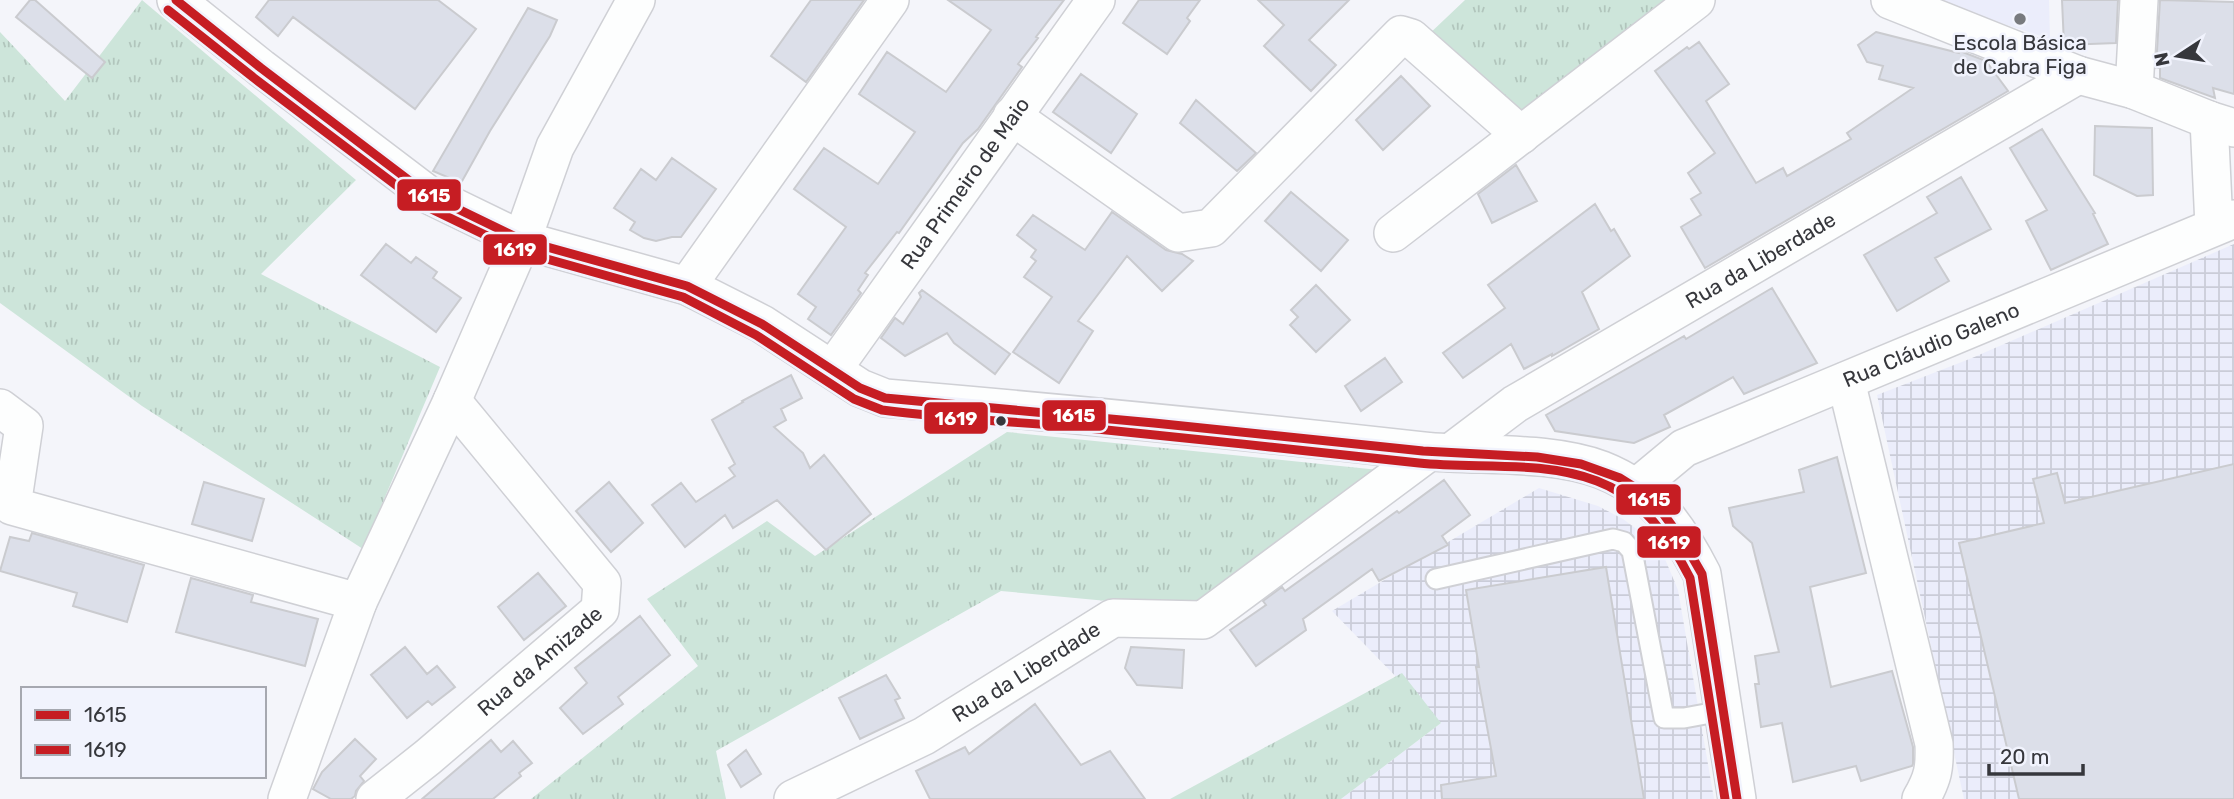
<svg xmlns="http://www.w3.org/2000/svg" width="2234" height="799" font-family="Rubik,sans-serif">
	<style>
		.industrial { fill: url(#industrial-grid) }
		.built { fill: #ebedfb }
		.grass { fill: url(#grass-tufts) }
		.building { fill: #dcdfe9; stroke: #cacbcf; stroke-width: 2 }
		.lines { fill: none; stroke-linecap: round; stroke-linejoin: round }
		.lane-casing { stroke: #cfd0d5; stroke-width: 23 }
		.street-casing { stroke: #cfd0d5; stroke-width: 40 }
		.lane { stroke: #fdfefe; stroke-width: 19 }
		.street { stroke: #fdfefe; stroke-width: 37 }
		.bus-1-casing { stroke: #f1f3fd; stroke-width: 14 }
		.bus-2-casing { stroke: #f1f3fd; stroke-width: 14 }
		.bus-1 { stroke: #c61d23; stroke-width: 9 }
		.bus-2 { stroke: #c61d23; stroke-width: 9 }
		.poi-dot { fill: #787a7e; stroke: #f1f3fd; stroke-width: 2.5 }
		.bus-dot { fill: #36373c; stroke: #f1f3fd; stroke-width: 2.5 }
		.labels { text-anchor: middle; stroke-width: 5; stroke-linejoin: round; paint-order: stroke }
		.poi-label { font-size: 21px; fill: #36373c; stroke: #f1f3fd }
		.street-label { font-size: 21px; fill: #36373c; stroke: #f1f3fd }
		.line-badge { stroke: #f1f3fd; stroke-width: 2.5 }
		.badge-label { font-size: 19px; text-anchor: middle; font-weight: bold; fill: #fff }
	</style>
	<defs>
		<pattern id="industrial-grid" width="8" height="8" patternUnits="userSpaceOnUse" patternTransform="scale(1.75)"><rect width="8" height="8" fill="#ebedfb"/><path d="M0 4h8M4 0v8" fill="none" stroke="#caccd8"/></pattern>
		<pattern id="grass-tufts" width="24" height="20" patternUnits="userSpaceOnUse" patternTransform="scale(1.75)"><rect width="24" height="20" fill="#cde5da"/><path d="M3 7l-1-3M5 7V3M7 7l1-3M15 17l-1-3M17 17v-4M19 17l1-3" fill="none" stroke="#b1c5bc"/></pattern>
	</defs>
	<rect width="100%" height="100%" fill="#f4f5fa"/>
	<path class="industrial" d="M2234,244V799H1964L1877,395L1972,358Z
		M1539,488L1598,506L1623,519L1650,539L1665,559L1678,590L1714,799H1341L1441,723L1332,611Z"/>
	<path class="built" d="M1929,0H2049L2050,39Z"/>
	<path class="grass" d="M142,0L356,180L261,274L440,367L363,549L142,406L0,303V32L65,101Z
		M1465,0H1681L1537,108L1515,112L1426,37Z
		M1007,432L1379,470L1193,609L1001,591L716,751L726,799H531L698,666L647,599L767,521L815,556Z
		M1402,673L1441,723L1341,799H1170Z"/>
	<path class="building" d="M30,0H35L105,62L92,78L16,17Z
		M269,0H438L476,29L415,109L293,17L278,36L256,17Z
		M811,0H864L806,82L771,56Z
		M948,0H1064L1036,37L1038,38L1018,64L1022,67L978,129L963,143L899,233L897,232L865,273L868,275L858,290L861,293L831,335L808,319L816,307L798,294L846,227L794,189L824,148L878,184L915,132L859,94L887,52L946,92L991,30Z
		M1139,0H1200L1187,18L1190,21L1167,54L1123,23Z
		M1258,0H1349L1309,40L1336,65L1311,91L1264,46L1284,25Z
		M2062,0H2118L2116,43L2064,45Z
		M2160,0L2234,2V94L2213,88L2215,98L2160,78V68H2156Z
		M528,8L557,20L550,36L490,131L461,183L433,171Z
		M1876,32L1959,53L1960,51L1986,61L2008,91L1705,268L1681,227L1701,215L1691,199L1701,193L1688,173L1715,153L1655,71L1687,47L1689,49L1699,42L1729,84L1706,101L1756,183L1783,168L1787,176L1851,139L1847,133L1913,88L1879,79L1883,66L1867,62L1858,45Z
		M1081,74L1137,114L1111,153L1053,112Z
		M1401,76L1430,106L1383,150L1356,120Z
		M1196,100L1256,153L1237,171L1180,123Z
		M2095,126L2152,128L2153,195L2137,196L2094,175Z
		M2042,129L2095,213L2093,214L2108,244L2051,270L2026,221L2047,210L2010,148Z
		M672,158L716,189L681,237H672L656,241L644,238L630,230L635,222L614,208L641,169L656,180Z
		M1516,165L1537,201L1492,223L1478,194Z
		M1961,177L1991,229L1935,258L1949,281L1897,311L1864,255L1937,213L1927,197Z
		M1291,192L1348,240L1321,271L1265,221Z
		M1595,204L1611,231L1614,229L1630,256L1582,292L1599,329L1552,356V354L1524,369L1511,344L1463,378L1443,353L1505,308L1488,285Z
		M1112,212L1166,250L1182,254L1193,261L1162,291L1127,256L1078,321L1093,331L1059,383L1013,352L1052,297L1024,277L1036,261L1031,257L1036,250L1017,235L1033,215L1085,250Z
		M386,244L411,263L416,257L437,272L433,278L461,298L436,332L361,275Z
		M1316,285L1350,320L1316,352L1290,325L1298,317L1291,310Z
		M1772,288L1817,363L1744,394L1733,377L1664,415L1670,427L1634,443L1555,431L1546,415L1684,336L1686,339Z
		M922,290L1010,354L995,374L954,343L947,333L905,356L881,338L895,318L903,324L921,297L919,293Z
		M1385,358L1402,382L1361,411L1345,386Z
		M791,375L802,398L781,409L786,420L774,427L803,453L810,468L824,455L871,514L826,550L777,500L733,528L725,515L685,547L652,505L681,483L696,502L735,476L729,468L735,464L712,420L743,402L742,401Z
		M1837,457L1866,573L1810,587L1831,687L1892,671L1913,747V764L1912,766L1861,781L1856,766L1793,782L1782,723L1761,727L1755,684H1759L1755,656L1779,652L1752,543L1733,526L1729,508L1804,492L1799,470Z
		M2234,464V799H2019L1959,543L2044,523L2033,479L2057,473L2065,503Z
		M1444,480L1470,515L1442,536L1448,545L1379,581L1372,569L1303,619L1306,630L1256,666L1230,630L1266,605L1263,601L1282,587L1285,591L1397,511L1399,513Z
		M204,482L264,499L252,541L192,524Z
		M609,482L643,523L611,552L576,511Z
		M32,533L144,565L127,622L73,606L77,593L0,571L10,537L29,541Z
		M1606,567L1644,799H1442L1441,785L1496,776L1476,667H1479L1466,590Z
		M538,573L566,606L524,640L498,607Z
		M191,578L253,595L251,602L318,619L305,666L176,632Z
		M640,616L670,655L618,697L623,704L583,734L560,708L587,683L575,668Z
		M405,647L427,674L437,666L455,687L432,705L428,701L407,718L371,675Z
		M1131,647L1184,650L1182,688L1137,685L1125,668Z
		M886,675L900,698L895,700L904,718L860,739L839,698Z
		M1035,704L1081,765L1110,751L1145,799H930L916,771L965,747L969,754Z
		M355,739L376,759L360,776L364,781L356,791L355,796L351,799H331L313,789L322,772Z
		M491,740L501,752L513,741L532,763L519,773L521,776L493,799H422Z
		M746,750L761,774L741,787L728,765Z"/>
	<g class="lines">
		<defs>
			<path id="lane" d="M1436,579L1613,539L1624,542L1632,551L1664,718H1684L1722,711"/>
			<g id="street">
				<path d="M176,0L261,68L427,194L522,240L687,286L762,324L860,388L885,398C1065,413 1244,431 1423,451C1481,457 1548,450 1602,470C1653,490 1678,527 1702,574L1737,799"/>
				<path d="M1890,0L2078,75L2134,90L2209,120L2234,128"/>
				<path d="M2134,90L2139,0"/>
				<path d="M1012,116L1178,233L1211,228L1401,35L1411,38L1521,135"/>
				<path d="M2209,120L2214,226"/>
				<path d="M1393,233L1696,0"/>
				<path d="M687,286L890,0"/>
				<path id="s1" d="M833,369L1096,0"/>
				<path d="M1846,381L1934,744C1935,768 1933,778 1921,799"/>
				<path d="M0,408L24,426L12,506L358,602"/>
				<path id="s2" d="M1450,453L1515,404L2078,75"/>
				<path id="s3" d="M1637,487L1684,448L2234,219"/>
				<path d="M287,799L358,602L452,401L522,240L555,147L636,0"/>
				<path id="s4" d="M375,799L428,757L600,610L602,583L452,401"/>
				<path id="s5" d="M793,799L924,736L1113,618L1203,620L1429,452"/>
			</g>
		</defs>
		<use href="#lane" class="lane-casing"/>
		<use href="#street" class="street-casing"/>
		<use href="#lane" class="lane"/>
		<use href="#street" class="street"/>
		<defs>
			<path id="bus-1" d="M176,0L261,68L427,194L522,240L687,286L762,324L860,388L885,398L1154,423L1423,451L1537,457L1581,464L1620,478L1636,488L1662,512L1683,541L1702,574L1737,799"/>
			<path id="bus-2" d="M168,10L254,78L421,204L518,251L683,297L756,335L854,399L882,410C950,419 1019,422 1087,428C1198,439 1308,451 1419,463C1477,469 1541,460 1597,481C1642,498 1669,537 1690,578L1725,799"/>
		</defs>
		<use href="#bus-1" class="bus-1-casing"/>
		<use href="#bus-2" class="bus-2-casing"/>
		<use href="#bus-1" class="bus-1"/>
		<use href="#bus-2" class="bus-2"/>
	</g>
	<circle class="poi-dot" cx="2020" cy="19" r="7"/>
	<circle class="bus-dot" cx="1001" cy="421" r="6"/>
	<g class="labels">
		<g class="poi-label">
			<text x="2020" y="50">Escola Básica<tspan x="2020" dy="24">de Cabra Figa</tspan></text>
		</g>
		<g class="street-label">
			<text dy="7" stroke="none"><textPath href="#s1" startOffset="228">Rua Primeiro de Maio</textPath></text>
			<text dy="7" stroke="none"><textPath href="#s2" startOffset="366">Rua da Liberdade</textPath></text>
			<text dy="7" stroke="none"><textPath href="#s3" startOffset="329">Rua Cláudio Galeno</textPath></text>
			<text dy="7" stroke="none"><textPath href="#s4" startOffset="215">Rua da Amizade</textPath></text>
			<text dy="7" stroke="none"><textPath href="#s5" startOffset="266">Rua da Liberdade</textPath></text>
		</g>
	</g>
	<g class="line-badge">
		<rect x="396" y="178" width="66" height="34" rx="7" fill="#c61d23"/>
		<rect x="482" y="233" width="66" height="33" rx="7" fill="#c61d23"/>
		<rect x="1041" y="399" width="66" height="33" rx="7" fill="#c61d23"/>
		<rect x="923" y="401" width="66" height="34" rx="7" fill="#c61d23"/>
		<rect x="1615" y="483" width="67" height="33" rx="7" fill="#c61d23"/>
		<rect x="1636" y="525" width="66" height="34" rx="7" fill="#c61d23"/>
	</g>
	<g class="badge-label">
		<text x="429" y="202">1615</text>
		<text x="515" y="256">1619</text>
		<text x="1074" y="422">1615</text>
		<text x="956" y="425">1619</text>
		<text x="1649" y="506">1615</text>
		<text x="1669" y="549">1619</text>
	</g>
	<rect x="21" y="687" width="245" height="91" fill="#f1f3fd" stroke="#a6a8b0" stroke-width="2"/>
	<rect x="35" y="710" width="35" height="10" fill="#c61d23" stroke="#a6a8b0" stroke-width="2"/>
	<text x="84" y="722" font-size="21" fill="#36373c">1615</text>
	<rect x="35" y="745" width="35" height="10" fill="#c61d23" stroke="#a6a8b0" stroke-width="2"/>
	<text x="84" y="757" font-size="21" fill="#36373c">1619</text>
	<g transform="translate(2178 56) rotate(258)" stroke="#f1f3fd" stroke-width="5" paint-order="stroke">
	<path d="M0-5L12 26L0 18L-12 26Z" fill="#36373c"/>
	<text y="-10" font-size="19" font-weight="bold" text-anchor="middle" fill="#36373c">N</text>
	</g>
	<path d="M1989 764v10h94v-10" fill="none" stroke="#36373c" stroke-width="3.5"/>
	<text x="2000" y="764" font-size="21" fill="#36373c" stroke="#f1f3fd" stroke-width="5" paint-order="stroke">20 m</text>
</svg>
